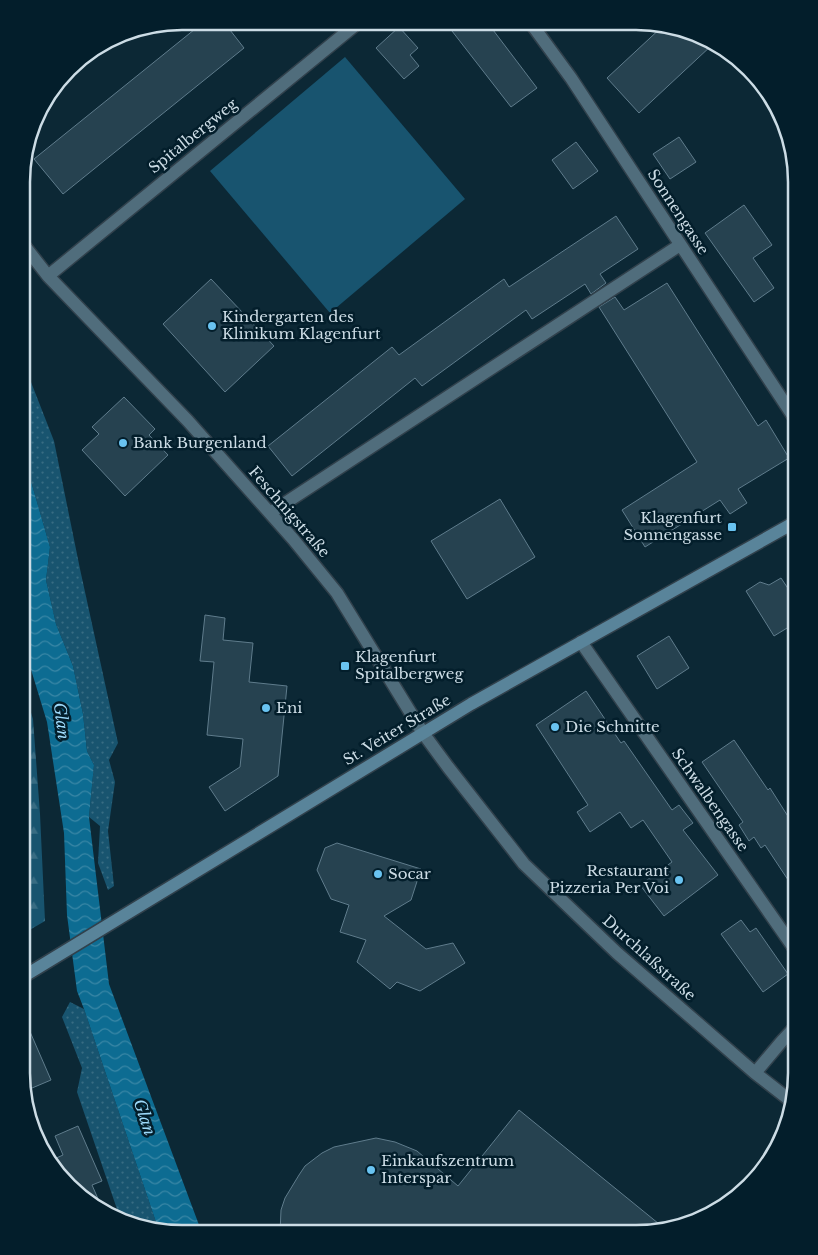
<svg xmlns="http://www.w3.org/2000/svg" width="818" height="1255" font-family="'Libre Baskerville',serif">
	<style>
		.grass { fill: url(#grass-dots) }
		.forest { fill: url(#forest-firs) }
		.pitch { fill: #18546f }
		.water { fill: url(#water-waves) }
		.building { fill: #264250; stroke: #5f7c8c }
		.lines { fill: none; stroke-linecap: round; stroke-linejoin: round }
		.street-casing { stroke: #31414c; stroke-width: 15 }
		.secondary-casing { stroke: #31414c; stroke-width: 15 }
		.street { stroke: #506d7c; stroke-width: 12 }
		.secondary { stroke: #59849a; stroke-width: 12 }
		.poi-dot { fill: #69c3f1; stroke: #031e2b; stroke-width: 2 }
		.labels { text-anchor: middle; stroke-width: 5; stroke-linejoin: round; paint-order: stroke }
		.street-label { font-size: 15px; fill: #ccdce5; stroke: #031e2b }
		.poi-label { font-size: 15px; fill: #ccdce5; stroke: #031e2b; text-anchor: start }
		.water-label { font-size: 16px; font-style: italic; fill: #9ddafb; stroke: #031e2b }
		.rim { fill: none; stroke: #ccdce5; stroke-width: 2.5 }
	</style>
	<defs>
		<pattern id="grass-dots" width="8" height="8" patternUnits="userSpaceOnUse" patternTransform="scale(1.25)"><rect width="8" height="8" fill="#18546f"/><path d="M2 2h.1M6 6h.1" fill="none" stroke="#386c83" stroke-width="1.8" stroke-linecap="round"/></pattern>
		<pattern id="forest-firs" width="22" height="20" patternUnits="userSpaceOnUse" patternTransform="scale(1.25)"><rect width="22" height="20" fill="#18546f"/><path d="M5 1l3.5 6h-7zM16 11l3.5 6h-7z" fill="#386c83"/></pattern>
		<pattern id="water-waves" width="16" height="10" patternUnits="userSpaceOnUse" patternTransform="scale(1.25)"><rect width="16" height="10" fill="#0d6c92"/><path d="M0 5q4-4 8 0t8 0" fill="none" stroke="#3a87a6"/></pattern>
	</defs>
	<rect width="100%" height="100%" fill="#0c2835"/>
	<path class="grass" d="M22,359L54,441L80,569L118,743L109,760L115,782L108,831L114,886L108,890L98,863L100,826L89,817L94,765L87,751L83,714L73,666L56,624L46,580L50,547L22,450Z
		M70,1002L84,1009L159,1231L119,1215L77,1092L82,1068L62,1017Z"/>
	<path class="forest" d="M22,684L33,719L40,814L45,921L21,935V913L29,906L22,895V856L24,855L22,852Z"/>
	<path class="pitch" d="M345,57L465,199L330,313L210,171Z"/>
	<path class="water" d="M22,450L50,547L46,580L56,624L73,666L83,714L87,751L94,765L89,817L109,984L202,1233L159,1231L84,1009L77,991L67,915L64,833L47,722L22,640Z"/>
	<path class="building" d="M205,21H223L244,48L63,194L34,159Z
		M445,22H487L537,88L511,107Z
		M664,25L712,45L639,113L607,78Z
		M399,27L418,48L410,55L419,66L404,79L376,48Z
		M679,137L696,162L670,179L653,154Z
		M576,142L598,171L573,189L552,160Z
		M744,205L772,245L753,258L774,288L754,302L705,233Z
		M616,216L638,249L600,274L606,283L591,294L585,284L532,319L526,310L422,386L415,378L292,476L268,446L392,347L399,355L504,279L509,287Z
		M211,279L274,346L225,392L163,324Z
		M667,283L758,426L766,420L789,458L738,489L747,503L730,514L720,500L645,547L622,510L697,462L599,307L615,297L624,310Z
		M124,397L155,429L149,435L168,455L125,496L82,450L99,434L92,427Z
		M500,499L535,557L467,599L431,541Z
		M781,578L797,602V622L774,636L746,591L760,582L769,585Z
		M205,615L225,618L223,640L253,643L249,682L287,686L278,776L225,811L209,787L240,767L243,739L207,735L214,662L200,661Z
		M669,636L689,668L657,689L637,656Z
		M586,691L621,743L624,741L672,810L679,805L693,823L683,830L718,875L664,916L640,885L672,862L643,820L631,828L620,812L590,832L577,812L588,805L536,725Z
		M734,740L768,790L770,788L796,829V892L765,845L761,848L754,837L749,841L739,825L743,822L702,762Z
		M337,843L421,869L411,900L384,916L426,949L453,943L465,963L420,991L397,982L390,989L357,962L366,940L340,932L349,905L331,899L317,870L325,848Z
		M741,920L750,932L756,928L788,974L763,992L721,934Z
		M21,1011L51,1080L25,1091L21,1073Z
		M519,1110L664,1228L637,1234L280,1233L281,1210L285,1198L299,1175L305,1166L322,1153L334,1147L376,1138L395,1142L417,1151L458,1186Z
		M78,1126L102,1181L92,1185L102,1208L84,1201L52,1160L63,1155L55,1136Z"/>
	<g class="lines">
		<defs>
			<path id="street" d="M530,22L571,78L797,422
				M23,244L48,276L188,421L293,539L337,593L423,733L448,767L524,864L617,953L755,1073L791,1101
				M48,276L359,22
				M270,513L680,245
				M581,642L796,951
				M755,1073L782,1041L796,1026"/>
			<path id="secondary" d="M21,978L471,704L797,521"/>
		</defs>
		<use href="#street" class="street-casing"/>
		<use href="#secondary" class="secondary-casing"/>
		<use href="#street" class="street"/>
		<use href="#secondary" class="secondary"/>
	</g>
	<g class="poi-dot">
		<circle cx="212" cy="326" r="5"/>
		<circle cx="123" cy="443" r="5"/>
		<rect x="727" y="522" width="10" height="10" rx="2.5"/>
		<rect x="340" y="661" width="10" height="10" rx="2.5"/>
		<circle cx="266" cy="708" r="5"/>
		<circle cx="555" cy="727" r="5"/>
		<circle cx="378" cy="874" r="5"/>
		<circle cx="679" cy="880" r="5"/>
		<circle cx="371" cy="1170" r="5"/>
	</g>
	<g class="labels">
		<g class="street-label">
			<text transform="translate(193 136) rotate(-39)" y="5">Spitalbergweg</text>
			<text transform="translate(678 212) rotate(57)" y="5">Sonnengasse</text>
			<text transform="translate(289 512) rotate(49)" y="5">Feschnigstraße</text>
			<text transform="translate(397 730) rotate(-31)" y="5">St. Veiter Straße</text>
			<text transform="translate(710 800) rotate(55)" y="5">Schwalbengasse</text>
			<text transform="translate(649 958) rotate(42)" y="5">Durchlaßstraße</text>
		</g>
		<g class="poi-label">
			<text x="222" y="322">Kindergarten des<tspan x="222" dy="17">Klinikum Klagenfurt</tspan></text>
			<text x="133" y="448">Bank Burgenland</text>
			<text x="722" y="523" text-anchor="end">Klagenfurt<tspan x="722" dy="17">Sonnengasse</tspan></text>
			<text x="355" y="662">Klagenfurt<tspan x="355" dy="17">Spitalbergweg</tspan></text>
			<text x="276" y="713">Eni</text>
			<text x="565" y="732">Die Schnitte</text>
			<text x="669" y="876" text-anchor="end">Restaurant<tspan x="669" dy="17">Pizzeria Per Voi</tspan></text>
			<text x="388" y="879">Socar</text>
			<text x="381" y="1166">Einkaufszentrum<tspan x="381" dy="17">Interspar</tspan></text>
		</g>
		<g class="water-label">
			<text transform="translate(62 721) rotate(83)" y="6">Glan</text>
			<text transform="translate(145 1117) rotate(72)" y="6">Glan</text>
		</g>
	</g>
	<path d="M0 0H818V1255H0ZM182 30H636A152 152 0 0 1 788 182V1073A152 152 0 0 1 636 1225H182A152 152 0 0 1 30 1073V182A152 152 0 0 1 182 30Z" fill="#031e2b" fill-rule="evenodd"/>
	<path class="rim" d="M182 30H636A152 152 0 0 1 788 182V1073A152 152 0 0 1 636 1225H182A152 152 0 0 1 30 1073V182A152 152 0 0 1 182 30Z"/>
</svg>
